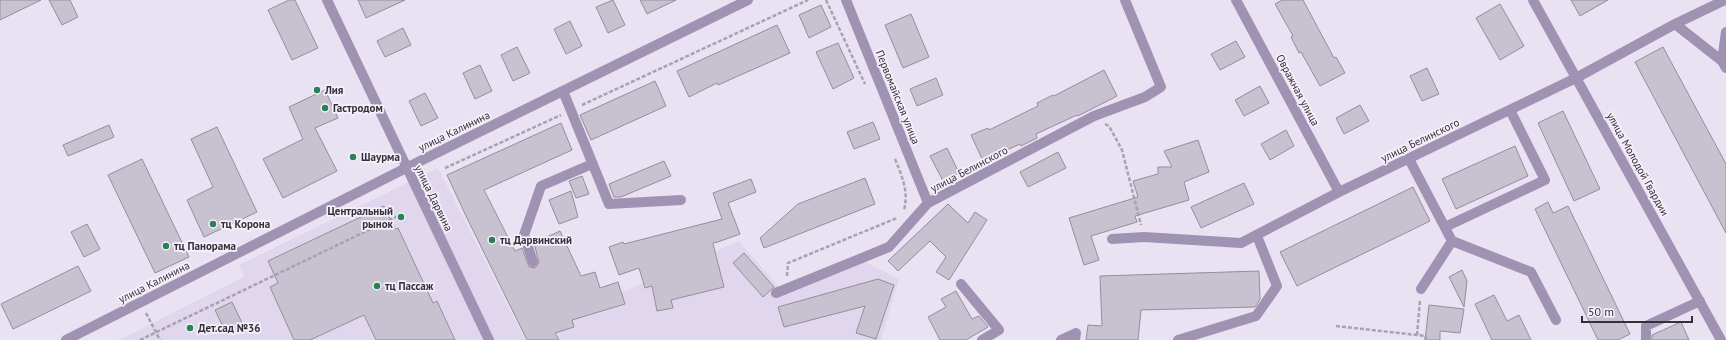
<svg xmlns="http://www.w3.org/2000/svg" width="1726" height="340" font-family="'PT Sans',sans-serif">
	<style>
		.built { fill: #e0d6ed }
		.building { fill: #c8c1d0; stroke: #948d9c }
		.lines { fill: none; stroke-linecap: round; stroke-linejoin: round }
		.path { stroke: #a8a2af; stroke-width: 2.5; stroke-dasharray: 4 2; stroke-linecap: butt }
		.minor { stroke: #a092b2; stroke-width: 10 }
		.poi-dot { fill: #2d8053; stroke: #f6f0fd; stroke-width: 1.5 }
		.labels { text-anchor: middle; stroke-width: 3.5; stroke-linejoin: round; paint-order: stroke }
		.poi-label { font-size: 11px; font-weight: bold; fill: #333036; stroke: #f6f0fd; text-anchor: start }
		.street-label { font-size: 11px; fill: #333036; stroke: #f6f0fd }
	</style>
	<rect width="100%" height="100%" fill="#e9e2f2"/>
	<path class="built" d="M438,168L525,340H119L244,277L239,265Z
		M739,241L783,292L861,260L899,279L881,340H560L551,323Z"/>
	<path class="building" d="M0,0H41L0,20Z
		M49,0H70L78,17L62,25Z
		M289,0H295L318,48L292,60L268,10Z
		M358,0H405L366,18Z
		M613,0L625,25L608,33L596,7Z
		M640,0H676L647,14Z
		M1282,0H1303L1334,58L1336,57L1345,73L1320,86L1301,52L1299,53L1291,37L1293,36L1275,4Z
		M1571,0H1608L1580,16Z
		M1500,4L1524,46L1500,60L1476,18Z
		M821,5L831,27L809,38L799,15Z
		M911,14L929,57L903,68L885,25Z
		M570,21L582,46L566,54L554,29Z
		M777,25L790,53L718,85L717,83L689,97L677,71Z
		M403,28L411,45L385,57L377,41Z
		M1236,41L1245,57L1220,70L1211,54Z
		M838,43L854,78L833,89L816,52Z
		M517,47L530,73L513,81L501,55Z
		M1663,47L1726,164V233L1635,62Z
		M480,65L492,91L475,99L463,73Z
		M1427,68L1439,94L1422,101L1410,76Z
		M1104,70L1117,96L1078,116L1077,115L1036,134L1037,138L1021,146L1020,144L983,161L971,135L988,128L989,130L1038,106L1037,103L1053,95L1054,96Z
		M936,78L943,95L917,106L910,89Z
		M655,81L666,106L591,140L580,115Z
		M1260,86L1269,103L1244,116L1235,100Z
		M325,90L338,118L315,128L337,171L283,198L263,159L303,139L289,107Z
		M425,93L438,118L421,126L409,101Z
		M1360,105L1369,121L1344,134L1336,118Z
		M1563,111L1600,189L1574,201L1538,123Z
		M873,122L880,139L854,149L847,132Z
		M561,123L572,150L484,190L515,251L522,248L529,267L535,268L539,263L534,243L560,231L581,276L595,272L600,288L618,282L625,304L572,320L574,327L555,333L559,340H527L466,216L447,175Z
		M109,125L114,137L68,156L63,145Z
		M217,127L257,212L204,237L187,200L213,187L191,139Z
		M1286,130L1294,146L1270,160L1261,144Z
		M1198,140L1209,172L1184,182L1189,200L1135,216L1137,222L1091,236L1099,260L1084,265L1069,218L1138,197L1133,181L1158,174V167H1172L1164,151Z
		M1515,146L1528,176L1456,209L1442,179Z
		M947,148L959,173L943,181L930,156Z
		M1058,152L1066,168L1028,187L1020,172Z
		M142,159L189,257L155,273L108,175Z
		M664,161L671,176L621,197H614L609,184Z
		M582,176L589,194L576,198L569,181Z
		M865,178L875,204L764,248L760,238L798,204Z
		M751,179L756,192L728,203L740,234L715,243L714,242L713,244L724,287L671,300L673,308L657,311L652,286L645,288L639,268L619,275L609,247L623,242L624,244L722,219L713,193Z
		M1244,183L1254,204L1201,228L1191,207Z
		M1413,187L1430,221L1297,286L1280,252Z
		M571,191L578,217L559,224L549,200Z
		M1548,202L1553,213L1568,206L1630,334L1618,340H1598L1535,209Z
		M948,204L968,223L975,212L987,220L949,280L936,272L946,257L930,241L898,271L888,261Z
		M384,206L395,229L398,228L433,303L437,301L455,340H376L364,315L310,340H294L270,287L278,283L268,261Z
		M87,224L100,249L84,257L71,232Z
		M744,253L774,287L763,297L733,263Z
		M78,266L91,291L13,329L1,304Z
		M1462,270L1467,281L1464,307L1449,277Z
		M1259,271L1260,299L1255,307L1141,310L1138,340H1086L1088,325L1102,326L1100,276Z
		M878,279L894,285L876,339L856,333L865,306L784,327L778,307Z
		M956,291L972,319L979,316L988,327L966,340H940L928,317L946,307L941,299Z
		M1494,295L1507,321L1519,315L1531,340H1492L1475,304Z
		M232,302L244,327L227,335L215,310Z
		M1429,305L1464,309L1460,333L1440,331V340H1425Z
		M1681,322L1689,340H1652V335Z"/>
	<g class="lines">
		<path class="path" d="M826,0L865,84
			M582,105L808,0
			M1105,124L1109,126L1122,150L1141,225
			M895,159C902,176 909,192 904,210
			M445,168L561,115
			M787,276L788,263L897,218
			M146,313L160,340
			M1336,326L1426,336L1425,340
			M1417,335L1420,300
			M140,340L402,214"/>
		<path class="minor" d="M327,0L489,340
			M846,0L928,203
			M1236,0L1339,192
			M1533,0L1721,340
			M1675,24L1722,61L1726,68
			M1722,61L1726,32
			M563,91L609,204L681,200
			M1409,159L1452,241L1531,272L1556,320
			M1445,227L1545,180L1510,110
			M1112,239L1144,237L1241,243L1339,192L1576,78L1675,24L1725,0
			M533,262L524,235L541,186L592,164
			M961,284L999,330L982,340
			M1421,289L1452,241
			M776,293L889,247L928,203L1094,116L1145,97L1161,87L1125,0
			M66,340L406,168L748,0
			M1061,340L1076,333L1075,340
			M1178,340L1256,316L1277,286L1257,236
			M1646,340V326L1700,301"/>
	</g>
	<g class="poi-dot">
		<circle cx="317" cy="90" r="4"/>
		<circle cx="325" cy="108" r="4"/>
		<circle cx="353" cy="157" r="4"/>
		<circle cx="401" cy="217" r="4"/>
		<circle cx="213" cy="224" r="4"/>
		<circle cx="492" cy="240" r="4"/>
		<circle cx="166" cy="246" r="4"/>
		<circle cx="377" cy="286" r="4"/>
		<circle cx="190" cy="328" r="4"/>
	</g>
	<g class="labels">
		<g class="poi-label">
			<text x="325" y="94">Лия</text>
			<text x="333" y="112">Гастродом</text>
			<text x="361" y="161">Шаурма</text>
			<text x="393" y="215" text-anchor="end">Центральный<tspan x="393" dy="13">рынок</tspan></text>
			<text x="221" y="228">тц Корона</text>
			<text x="500" y="244">тц Дарвинский</text>
			<text x="174" y="250">тц Панорама</text>
			<text x="385" y="290">тц Пассаж</text>
			<text x="198" y="332">Дет.сад №36</text>
		</g>
		<g class="street-label">
			<text transform="translate(1298 90) rotate(62)" y="4">Овражная улица</text>
			<text transform="translate(898 97) rotate(68)" y="4">Первомайская улица</text>
			<text transform="translate(454 131) rotate(-26)" y="4">улица Калинина</text>
			<text transform="translate(1420 140) rotate(-26)" y="4">улица Белинского</text>
			<text transform="translate(1638 164) rotate(61)" y="4">улица Молодой Гвардии</text>
			<text transform="translate(969 169) rotate(-28)" y="4">улица Белинского</text>
			<text transform="translate(434 198) rotate(64)" y="4">улица Дарвина</text>
			<text transform="translate(154 282) rotate(-27)" y="4">улица Калинина</text>
		</g>
	</g>
	<path d="M1582 316v6h110v-6" fill="none" stroke="#333036" stroke-width="2"/>
	<text x="1588" y="316" font-size="12" fill="#333036" stroke="#f6f0fd" stroke-width="3" paint-order="stroke">50 m</text>
</svg>
